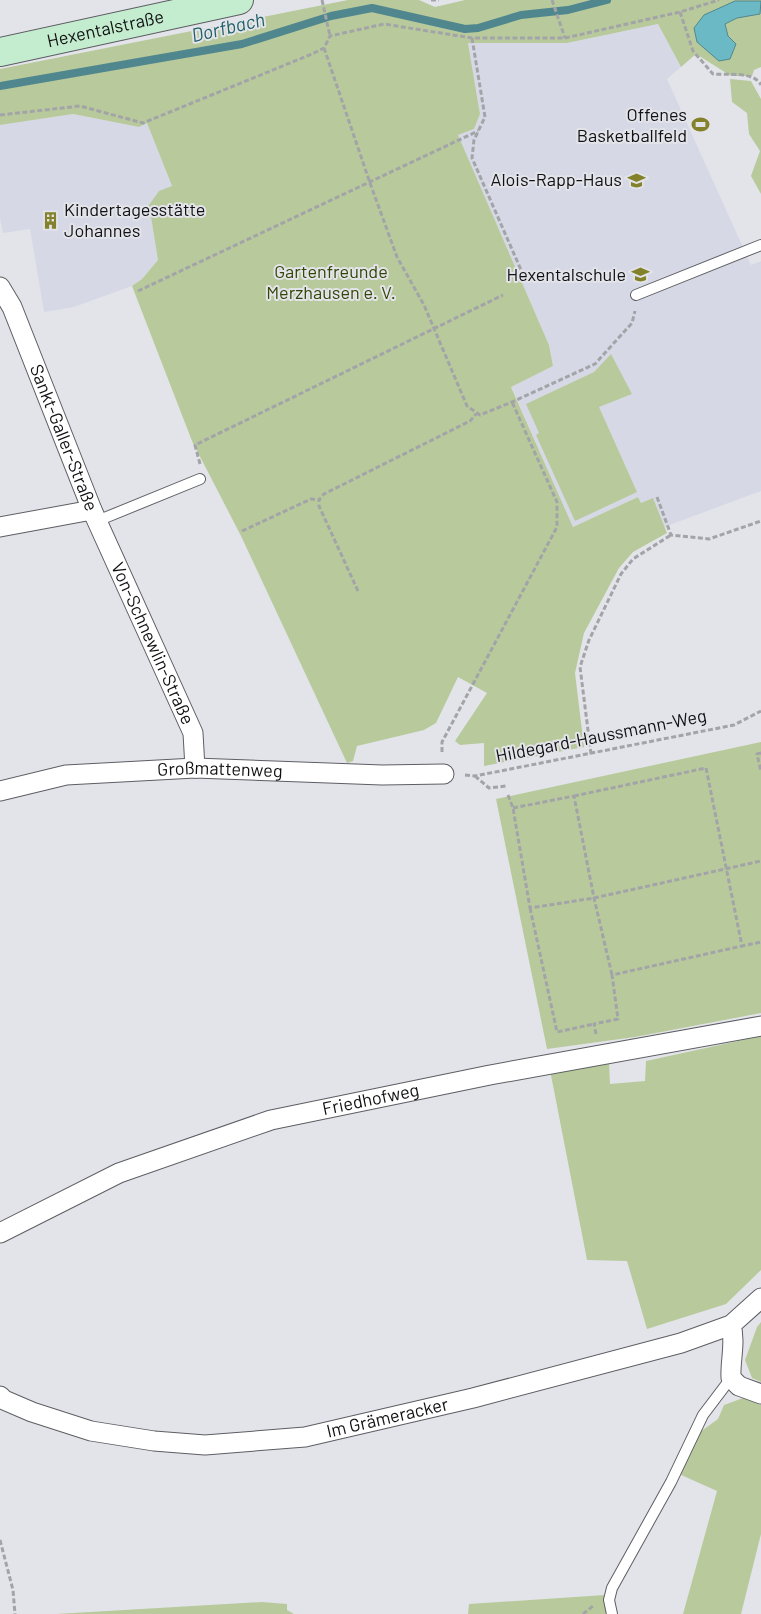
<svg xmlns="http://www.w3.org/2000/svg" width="761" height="1614" font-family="Barlow,sans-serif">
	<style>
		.built { fill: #d6d9e5 }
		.green { fill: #b8ca9b }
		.water { fill: #6bb9c4; stroke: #50878f }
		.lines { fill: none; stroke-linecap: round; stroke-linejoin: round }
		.stream { stroke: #50878f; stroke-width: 8 }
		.service-casing { stroke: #5d5e63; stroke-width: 12 }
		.minor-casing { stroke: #5d5e63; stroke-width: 21 }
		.secondary-casing { stroke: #5d5e63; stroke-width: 30 }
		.path { stroke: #a3a4a8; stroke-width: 3; stroke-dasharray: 5 2.5; stroke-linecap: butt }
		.service { stroke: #fff; stroke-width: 10 }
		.minor { stroke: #fff; stroke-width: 19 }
		.secondary { stroke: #c4eccf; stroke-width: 28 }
		.labels { text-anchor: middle; stroke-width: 4; stroke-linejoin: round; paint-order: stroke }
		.street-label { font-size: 18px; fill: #111113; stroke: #e3e4ea }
		.poi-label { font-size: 18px; fill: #111113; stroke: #e3e4ea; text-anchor: end }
		.park-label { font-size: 18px; fill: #344504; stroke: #e3e4ea }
		.water-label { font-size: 19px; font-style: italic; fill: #206068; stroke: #e3e4ea }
	</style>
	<rect width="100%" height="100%" fill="#e3e4ea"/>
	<path class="built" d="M658,24L681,67L667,79L751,265L761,261V491L664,527L653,499L641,503L638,497L573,527L511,386L553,366L549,345L458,135L474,129L480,114L468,43H567Z
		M73,114L139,127L147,123L172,186L149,205L158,260L142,279L132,286L74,307L44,312L30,229L3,233L0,219V125Z"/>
	<path class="green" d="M348,0H419L435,7L465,0H761V67L754,70L752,76H731L696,54L681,67L658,24L567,43H468L480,114L474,129L458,135L549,345L553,366L511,387L573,527L638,497L641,503L653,498L667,533L633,552L619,568L584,633L575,673L584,747L484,766V743L460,745L455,741L487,693L458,677L436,723L424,730L357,746L353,761L347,763L241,536L192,441L132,286L142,279L158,260L149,205L159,191L172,186L147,123L139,127L73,114L0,125V69Z
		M730,79L751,81L761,99V194L751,176L760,151L749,134L747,113L732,102Z
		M611,354L632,394L599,407L637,492L575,521L536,435L539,433L526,404L594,372Z
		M761,742V1013L635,1037L547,1049L496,799Z
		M761,1036V1270L726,1304L647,1329L627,1261L587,1260L550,1070L609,1062L610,1084L645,1081L646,1061Z
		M761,1322V1382L752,1378L745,1360L757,1327Z
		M743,1398L761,1405V1534L741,1614H683L717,1491L679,1474L700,1432L718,1419L724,1405Z
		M605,1595L607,1614H468L469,1604Z
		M262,1602L287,1604V1610L294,1614H56Z"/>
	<path class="water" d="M735,1H761L760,14L737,18L725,24L728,36L736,44L730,59L719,61L697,42L694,28L704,15Z"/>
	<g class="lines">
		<path class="stream" d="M0,86L242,44L331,16L372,8L465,29L478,28L521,15L568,10L607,0"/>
		<defs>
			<path id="service" d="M636,295L761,245
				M97,521L200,479
				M612,1614L609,1600L612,1588L671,1482L703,1415L731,1378"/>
			<g id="minor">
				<path id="s1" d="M0,287L12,307L92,510L193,733L195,768"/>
				<path d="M0,527L92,510"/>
				<path id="s2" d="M0,791L66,775L195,768L382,775L444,774"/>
				<path id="s3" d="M0,1233L119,1173L271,1120L490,1075L761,1026"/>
				<path d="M731,1325C736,1343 730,1360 731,1378L739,1386L761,1394"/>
				<path id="s4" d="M0,1396L4,1400L32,1412L91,1431L154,1441L205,1445L305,1437L473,1398L681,1343L731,1325L761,1298"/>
			</g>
			<g id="secondary">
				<path id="s5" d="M0,52L239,0"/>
			</g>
		</defs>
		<use href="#service" class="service-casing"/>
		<use href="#minor" class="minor-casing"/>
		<use href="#secondary" class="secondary-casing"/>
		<path class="path" d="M322,0L330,36
			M431,0H439
			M552,0L565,38
			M680,12L693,51L713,74C727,75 754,71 761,85
			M472,38L485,117L474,140L472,158L525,279
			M324,48L370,183L397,257L424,305L467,406L480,415L512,402L595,364L632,323L635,311
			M0,115L80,106L143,123L312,54L324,48L330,36L384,24L472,38H565L680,12L719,0
			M138,291L478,131
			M200,464L195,445L503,295
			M657,497L671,535L709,539L761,521
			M242,531L311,499L319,500
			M358,591L319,506V500L324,494L470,421L476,414
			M442,752V742L557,527V502L512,402
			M761,753L757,754L761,772
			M591,754L580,667L589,640L621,574L633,559L671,535
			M465,775L475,776L734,725L761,711
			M475,776L489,788L506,786
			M508,795L513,808L530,908L594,898L761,861
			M574,796L706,768L742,946L761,942
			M513,808L574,796L594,898L612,975
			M530,908L557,1032L594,1024
			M596,1034L594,1024L618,1019L612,975L742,946
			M0,1540L13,1590L15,1614
			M583,1614L593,1606"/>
		<use href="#service" class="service"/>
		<use href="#minor" class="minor"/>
		<use href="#secondary" class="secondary"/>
	</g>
	<defs>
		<symbol id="stadium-bare" viewBox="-9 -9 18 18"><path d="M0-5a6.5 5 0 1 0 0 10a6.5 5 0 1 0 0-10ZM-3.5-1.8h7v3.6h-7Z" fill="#838129" stroke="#e3e4ea" stroke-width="2.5" paint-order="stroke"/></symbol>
		<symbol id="school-bare" viewBox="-9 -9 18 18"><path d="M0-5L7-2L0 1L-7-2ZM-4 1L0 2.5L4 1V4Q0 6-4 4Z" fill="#838129" stroke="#e3e4ea" stroke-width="2.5" paint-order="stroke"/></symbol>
		<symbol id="building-bare" viewBox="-9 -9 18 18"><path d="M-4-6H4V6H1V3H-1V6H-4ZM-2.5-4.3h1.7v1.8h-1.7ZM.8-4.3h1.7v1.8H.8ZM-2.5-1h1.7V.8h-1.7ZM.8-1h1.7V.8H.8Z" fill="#838129" stroke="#e3e4ea" stroke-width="2.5" paint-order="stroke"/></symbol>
	</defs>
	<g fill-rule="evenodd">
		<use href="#stadium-bare" x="688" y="112" width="25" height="25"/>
		<use href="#school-bare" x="624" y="168" width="25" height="25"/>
		<use href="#building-bare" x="38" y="208" width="25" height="25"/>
		<use href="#school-bare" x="628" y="262" width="25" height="25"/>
	</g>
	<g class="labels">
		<g class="street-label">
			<text dy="6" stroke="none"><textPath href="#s5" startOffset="108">Hexentalstraße</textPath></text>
			<text dy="6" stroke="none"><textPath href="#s1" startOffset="164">Sankt-Galler-Straße</textPath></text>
			<text dy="6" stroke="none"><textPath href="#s1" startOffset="388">Von-Schnewlin-Straße</textPath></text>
			<text transform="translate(601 736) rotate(-11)" y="6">Hildegard-Haussmann-Weg</text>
			<text dy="6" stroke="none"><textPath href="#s2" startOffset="222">Großmattenweg</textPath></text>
			<text dy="6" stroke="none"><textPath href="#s3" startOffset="396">Friedhofweg</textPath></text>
			<text dy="6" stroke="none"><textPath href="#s4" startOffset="398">Im Grämeracker</textPath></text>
		</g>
		<g class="poi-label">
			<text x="687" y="121">Offenes<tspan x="687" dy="21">Basketballfeld</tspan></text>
			<text x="622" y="186">Alois-Rapp-Haus</text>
			<text x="64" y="216" text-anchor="start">Kindertagesstätte<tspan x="64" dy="21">Johannes</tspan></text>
			<text x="626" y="281">Hexentalschule</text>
		</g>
		<g class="park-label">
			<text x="331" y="278">Gartenfreunde<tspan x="331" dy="21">Merzhausen e. V.</tspan></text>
		</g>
		<g class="water-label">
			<text transform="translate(228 27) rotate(-13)" y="7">Dorfbach</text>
		</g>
	</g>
</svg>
